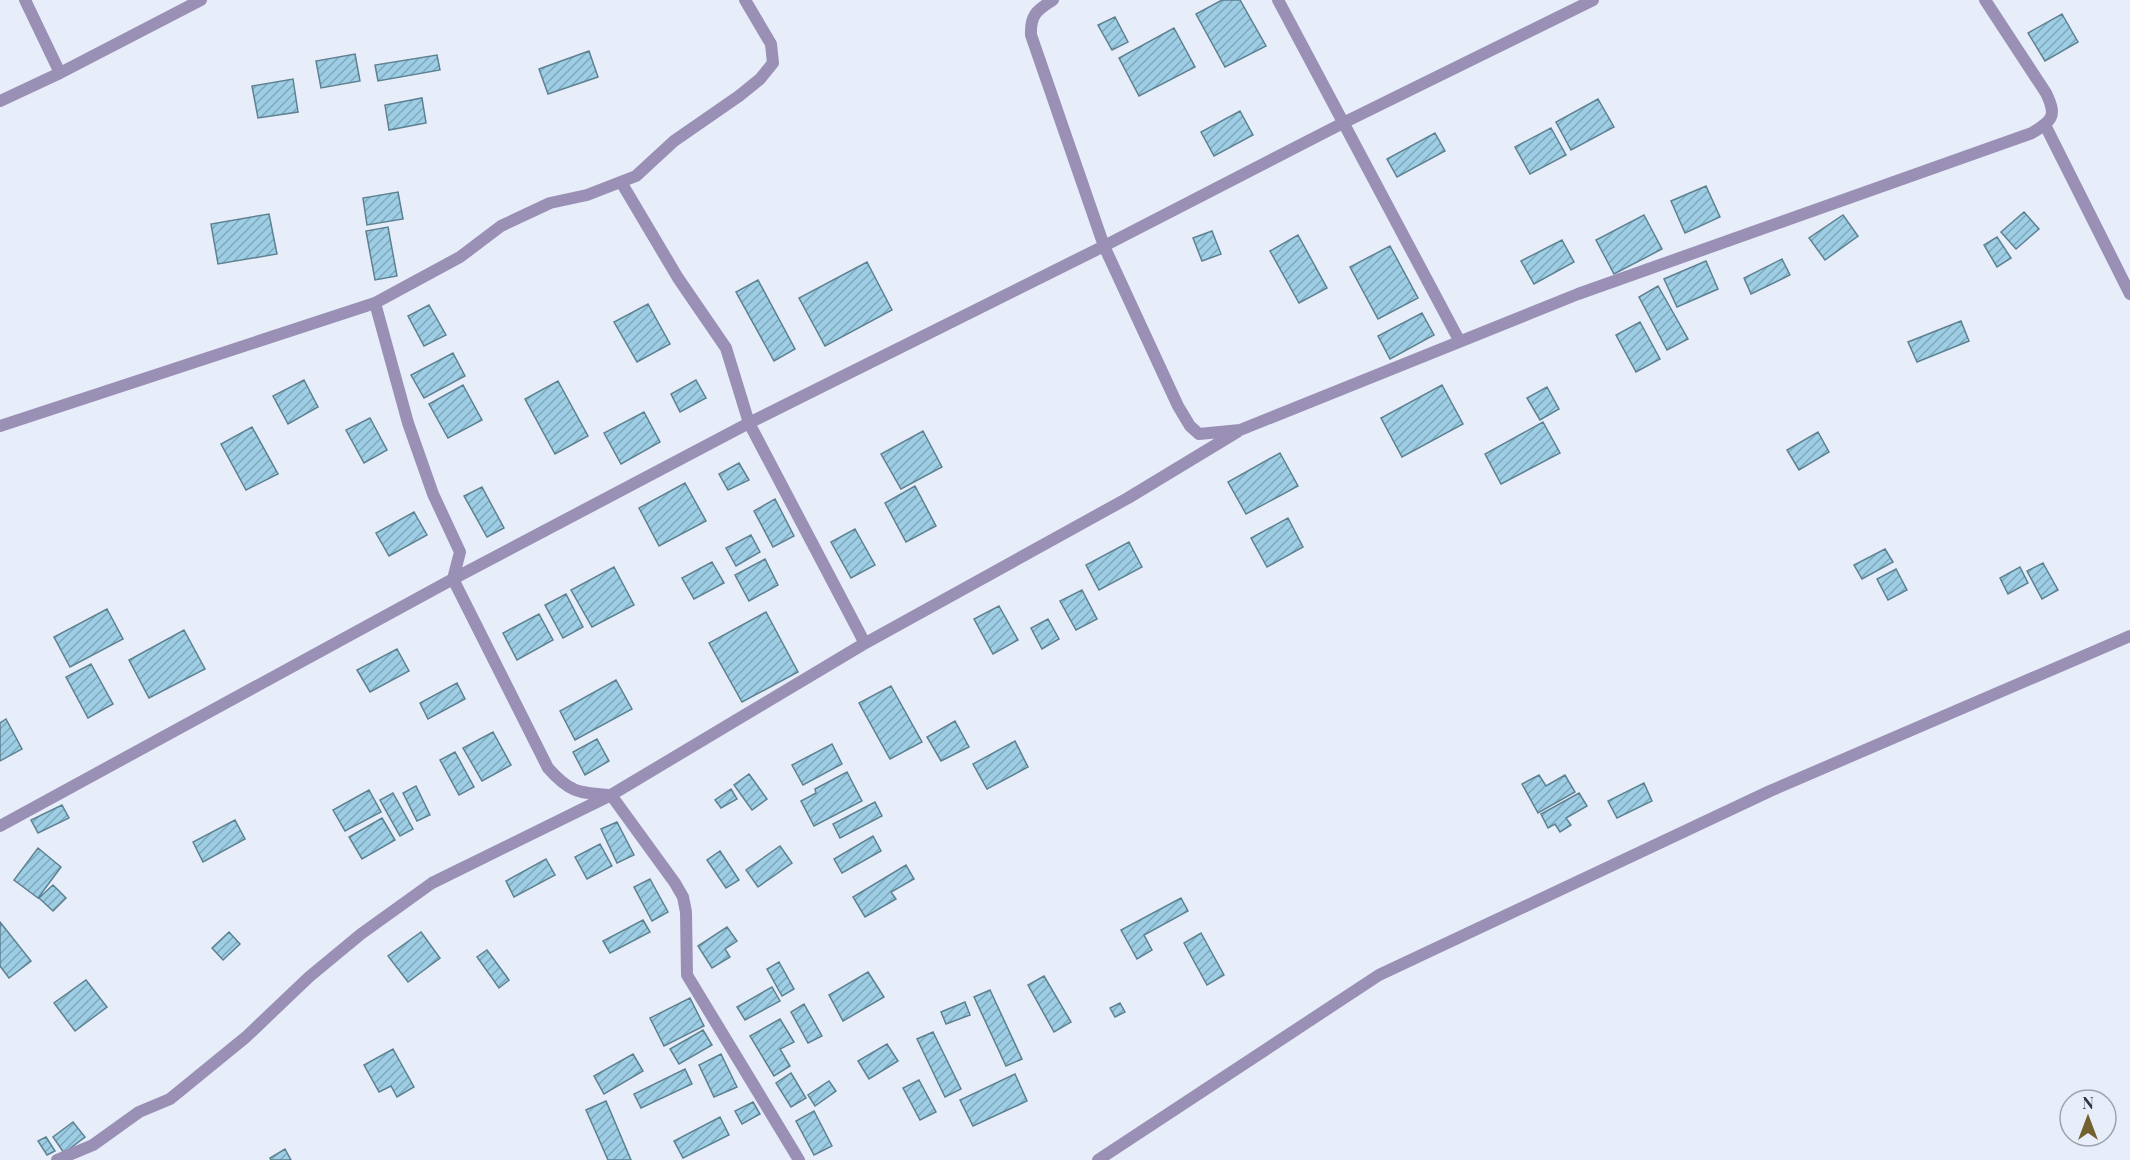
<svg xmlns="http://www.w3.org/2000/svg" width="2130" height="1160" font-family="'Playfair Display',serif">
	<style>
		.building { fill: url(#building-hatch); stroke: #5e8191; stroke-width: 1.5 }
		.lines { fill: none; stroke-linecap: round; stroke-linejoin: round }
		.street { stroke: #9a90b5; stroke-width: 12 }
	</style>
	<defs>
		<pattern id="building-hatch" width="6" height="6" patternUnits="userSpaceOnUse" patternTransform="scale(1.5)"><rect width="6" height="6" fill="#9dcee5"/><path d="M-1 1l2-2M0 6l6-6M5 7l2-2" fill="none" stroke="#80a8bb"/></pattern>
	</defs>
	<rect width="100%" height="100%" fill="#e7eefa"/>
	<path class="building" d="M1222,0H1240L1266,46L1225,67L1196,14Z
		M2062,14L2078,42L2045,61L2028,33Z
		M1115,17L1128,42L1112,50L1098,25Z
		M1174,28L1195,67L1139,96L1119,58Z
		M589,51L598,77L548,94L539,69Z
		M355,54L360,81L321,88L316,61Z
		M437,55L440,70L378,81L375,65Z
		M293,79L298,112L258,118L252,86Z
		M422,98L426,123L389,130L385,105Z
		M1598,99L1614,127L1571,150L1556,122Z
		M1240,111L1253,135L1214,156L1201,132Z
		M1551,128L1566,155L1530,174L1515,147Z
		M1435,133L1445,151L1397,177L1387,159Z
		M1706,186L1720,217L1685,233L1671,201Z
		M398,192L403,219L367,225L363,198Z
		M2024,212L2039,229L2016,249L2001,232Z
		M269,214L277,254L218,264L211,224Z
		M1644,215L1662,249L1614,274L1596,240Z
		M1843,215L1858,236L1825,260L1809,238Z
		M388,227L397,276L375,280L366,231Z
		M1212,231L1221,254L1202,261L1193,238Z
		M1298,235L1327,288L1299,303L1270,251Z
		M1997,237L2011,258L1997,267L1984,245Z
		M1562,240L1574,262L1534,284L1521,261Z
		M1390,246L1418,298L1378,319L1350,267Z
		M1782,259L1790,275L1751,294L1744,278Z
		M1706,261L1718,289L1677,307L1664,279Z
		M867,262L892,310L825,346L799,298Z
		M758,280L795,349L774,361L736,292Z
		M1658,286L1688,339L1667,350L1639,297Z
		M648,304L670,344L637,362L614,322Z
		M429,305L446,335L424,346L408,316Z
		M1422,313L1434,335L1390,359L1378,336Z
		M1961,321L1969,341L1917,362L1908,342Z
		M1640,322L1660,359L1636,372L1616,335Z
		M453,353L465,376L424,398L411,375Z
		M304,380L318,407L288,424L273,396Z
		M696,380L706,398L680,412L671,394Z
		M558,381L588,436L555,454L525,399Z
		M463,385L482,420L448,438L429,404Z
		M1442,385L1463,424L1402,457L1381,418Z
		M1547,387L1559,409L1540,420L1527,398Z
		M644,412L660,442L621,464L604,433Z
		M370,418L387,450L364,463L346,430Z
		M1543,422L1560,453L1501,484L1485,454Z
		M252,427L278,474L246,490L221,444Z
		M923,431L942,467L901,489L881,454Z
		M1818,432L1829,452L1799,470L1787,450Z
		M1280,453L1298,486L1246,514L1228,482Z
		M739,463L749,480L728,490L719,474Z
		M685,483L706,521L659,546L639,508Z
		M915,486L936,526L906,542L885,503Z
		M482,487L504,528L487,537L464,496Z
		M775,499L794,536L773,547L754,511Z
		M414,512L427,535L389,556L376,533Z
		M1288,518L1303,547L1267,567L1251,538Z
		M855,529L875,565L851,578L831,542Z
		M751,535L760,552L736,566L726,548Z
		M1129,542L1142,567L1099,590L1086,565Z
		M1885,549L1893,562L1862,579L1854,565Z
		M765,559L778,585L749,601L735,575Z
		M712,562L724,583L694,599L682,578Z
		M2043,563L2058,590L2042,599L2027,571Z
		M614,567L634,605L592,627L571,590Z
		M2020,567L2028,583L2008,594L2000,578Z
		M1896,569L1907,590L1888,600L1877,579Z
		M1082,590L1097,619L1076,630L1060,601Z
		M566,594L583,627L563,638L545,605Z
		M999,606L1018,640L993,654L974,619Z
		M107,609L123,639L70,667L54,637Z
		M766,612L798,672L742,702L709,643Z
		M539,614L553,640L517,660L503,633Z
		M1048,619L1059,639L1042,649L1031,628Z
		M184,630L205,669L149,698L129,660Z
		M397,649L409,671L370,692L357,670Z
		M91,664L113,704L88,718L66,677Z
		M616,680L632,709L575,740L560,711Z
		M457,683L465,699L428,719L420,703Z
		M891,686L922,742L890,759L859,703Z
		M6,719L22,749L0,761V723Z
		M955,721L969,747L941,761L927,737Z
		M493,732L511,765L482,781L463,748Z
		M597,739L609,761L585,775L573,752Z
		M1015,741L1028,767L987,789L973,764Z
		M832,744L842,764L803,785L792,765Z
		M455,752L474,787L459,795L440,760Z
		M847,772L862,801L814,826L801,801L816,793L815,789Z
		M749,774L767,799L752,810L734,785Z
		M1539,775L1546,786L1565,775L1575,792L1538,813L1522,784Z
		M1644,783L1652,801L1617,818L1608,801Z
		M416,786L430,815L417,821L403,793Z
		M731,789L737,799L721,808L715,800Z
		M369,790L381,812L345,831L333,810Z
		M393,793L413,829L400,836L380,800Z
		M1579,793L1587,806L1566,818L1571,825L1560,832L1555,824L1548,828L1541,814Z
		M875,802L882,816L840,838L833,824Z
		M62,805L69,818L38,833L31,820Z
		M382,818L395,840L362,859L349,837Z
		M235,820L245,839L203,862L193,842Z
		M617,822L634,855L617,863L601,829Z
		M873,836L881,851L842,873L834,859Z
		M600,844L612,866L587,879L575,857Z
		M780,846L792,863L758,887L746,870Z
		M38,848L61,867L38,898L14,880Z
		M720,851L739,880L726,888L707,860Z
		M546,859L555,875L514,897L506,881Z
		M906,865L914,879L891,892L896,899L865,917L853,897Z
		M650,879L668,912L652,921L634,887Z
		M53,885L66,898L53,911L39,898Z
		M1181,898L1188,911L1144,935L1152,950L1137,959L1121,930Z
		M643,920L650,932L610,953L603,941Z
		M0,922L31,961L9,978L0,966Z
		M727,927L737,941L725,949L730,957L712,968L698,946Z
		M229,932L240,944L223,960L212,948Z
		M421,932L440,958L408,982L388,956Z
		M1201,933L1224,975L1207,985L1184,943Z
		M487,950L509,980L499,988L477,957Z
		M779,962L794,989L782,996L767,969Z
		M868,972L884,997L843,1021L829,995Z
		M1044,976L1071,1022L1054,1032L1028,985Z
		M86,980L107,1007L75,1031L54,1003Z
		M772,987L780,1001L745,1020L737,1007Z
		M990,990L1022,1059L1006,1066L974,997Z
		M690,998L704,1026L664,1046L650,1018Z
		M965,1002L970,1015L946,1024L941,1012Z
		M1120,1003L1125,1012L1115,1017L1110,1008Z
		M804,1004L822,1036L808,1043L791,1012Z
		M780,1019L794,1042L780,1049L790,1066L774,1076L750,1036Z
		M703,1030L712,1045L679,1064L670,1049Z
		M933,1032L961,1089L945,1097L917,1039Z
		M887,1044L898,1061L869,1079L858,1061Z
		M393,1049L414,1087L397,1097L391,1086L379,1092L364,1065Z
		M633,1054L643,1071L604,1094L594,1076Z
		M721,1054L737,1087L714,1097L699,1065Z
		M685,1069L692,1084L641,1108L634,1094Z
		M791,1073L806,1098L791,1107L776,1083Z
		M1015,1074L1027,1101L973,1126L960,1100Z
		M919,1080L936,1112L920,1120L903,1088Z
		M829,1081L836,1091L815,1106L808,1095Z
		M606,1101L631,1160H608L586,1110Z
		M753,1102L760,1114L742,1124L735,1111Z
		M814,1111L832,1146L814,1155L796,1121Z
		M720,1117L729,1135L683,1158L674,1141Z
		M73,1122L85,1137L64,1153L53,1137Z
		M46,1137L55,1151L47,1155L38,1141Z
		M285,1149L291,1160H271L270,1158Z"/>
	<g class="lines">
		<path class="street" d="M25,0L60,73
			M1053,0C1037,10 1030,15 1031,35L1104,246L1178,406L1190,426L1199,434L1240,430L1578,294L2032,133C2053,120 2057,116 2046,93L1985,0
			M1278,0L1459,340
			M0,101L60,73L201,0
			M2045,125L2130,294
			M375,303L408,423L433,494L460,552L453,579L548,768C570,793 579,793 611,795L675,883L683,897L686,912L687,975L799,1160
			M0,426L375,303L460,257L501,226L550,203L587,195L636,176L674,141L739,96L760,79L773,63L771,44L745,0
			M862,645L1128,498L1237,432
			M0,826L453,579L749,423L1104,246L1345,122L1593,0
			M57,1160L93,1145L139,1112L170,1099L246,1037L309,977L361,934L432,883L611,795L862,645L863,640L859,632L749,423L726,348L678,278L621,182
			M1098,1160L1379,975L1770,791L2130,636"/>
	</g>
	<g transform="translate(2088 1118)"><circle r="28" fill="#e7eefa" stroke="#9da4b0" stroke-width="1.5"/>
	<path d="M0-4.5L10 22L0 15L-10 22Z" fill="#746130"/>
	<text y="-9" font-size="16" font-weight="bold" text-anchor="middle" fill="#2f3642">N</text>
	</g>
</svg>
